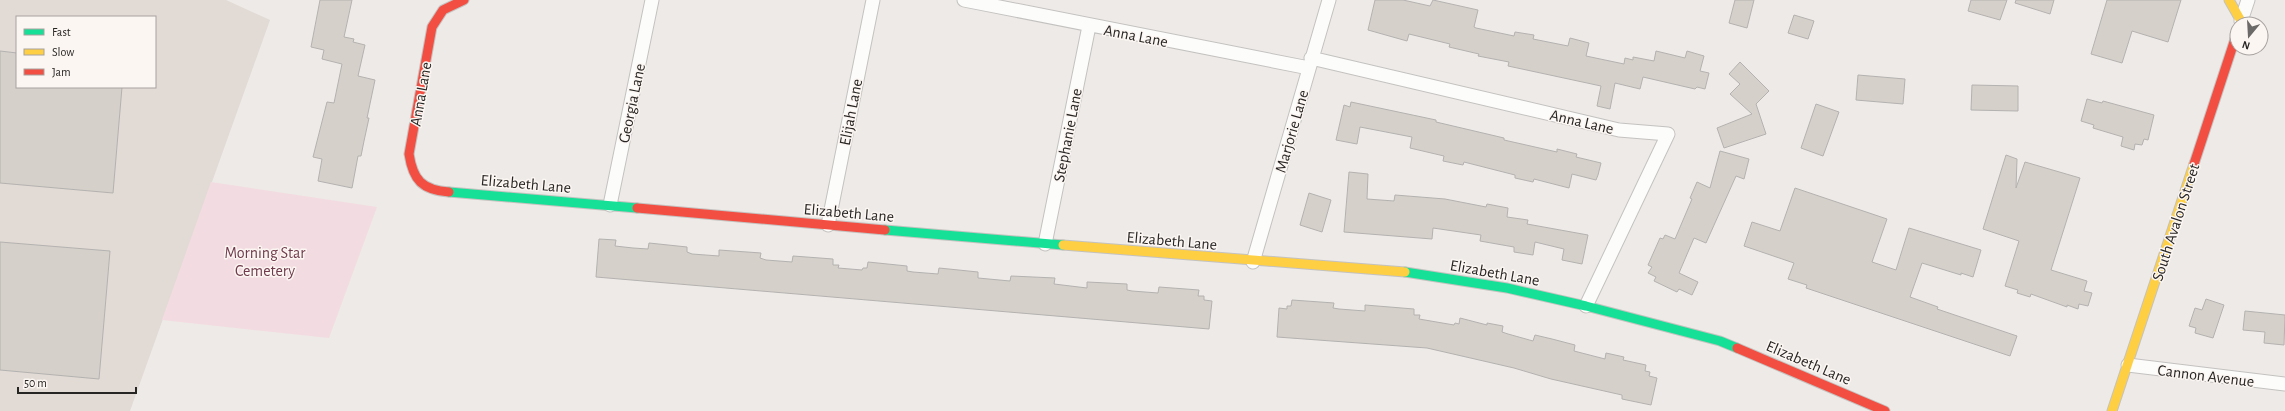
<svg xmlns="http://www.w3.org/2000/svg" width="2285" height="411" font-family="'Alegreya Sans',sans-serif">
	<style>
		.built { fill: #e2dad4; fill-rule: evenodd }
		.green { fill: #f3dce1 }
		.building { fill: #d5d0c9; stroke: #b4b2b1 }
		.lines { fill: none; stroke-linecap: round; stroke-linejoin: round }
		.street-casing { stroke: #c4c2c0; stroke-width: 15 }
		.fast-casing { stroke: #c4c2c0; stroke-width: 11 }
		.slow-casing { stroke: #c4c2c0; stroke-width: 11 }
		.jam-casing { stroke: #c4c2c0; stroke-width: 11 }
		.street { stroke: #fcfcfb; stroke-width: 13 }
		.fast { stroke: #16e098; stroke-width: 9 }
		.slow { stroke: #ffcf43; stroke-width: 9 }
		.jam { stroke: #f24e42; stroke-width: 9 }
		.labels { text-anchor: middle; stroke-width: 3; stroke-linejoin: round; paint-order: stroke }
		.street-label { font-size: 16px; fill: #272523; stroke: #fcf6f3 }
		.park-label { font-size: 16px; fill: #6f3a4c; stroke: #fcf6f3 }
	</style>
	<rect width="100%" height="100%" fill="#edeae7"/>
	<path class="built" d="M0,0H226L270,20L130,411H0ZM17,17H155V87H17Z"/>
	<path class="green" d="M211,182L377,207L329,338L162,320Z"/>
	<path class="building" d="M320,0H352L344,37L354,39L353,42L365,45L358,76L375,80L367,118H369L364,141L361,156H358L352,188L318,181L322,159L313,157L327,102L334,103L342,64L322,59L324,50L311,47Z
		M1375,0H1403L1430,6L1433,0L1478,10L1474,27L1476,28L1514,36L1515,32L1534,35L1533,39L1568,46L1570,38L1589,43L1586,56L1624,64L1625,58L1633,60V57L1654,61L1656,51L1685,58L1687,51L1704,56L1700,71L1709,73L1705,89L1697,87L1695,89L1643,77L1640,89L1615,83L1610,109L1597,106L1601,86L1508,66L1509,62L1478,56L1479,54L1449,47L1450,44L1409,34L1407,41L1368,30Z
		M1735,0H1754L1747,28L1729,23Z
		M1971,0H2007L2000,20L1968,11Z
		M2016,0H2054L2050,14L2015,3Z
		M2107,0H2181L2168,42L2132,31L2122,63L2091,54Z
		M1794,15L1814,21L1808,39L1788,33Z
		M0,51L17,53V87H122L113,193L0,183Z
		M1740,62L1769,91L1756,104L1766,134L1724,148L1717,128L1752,114L1730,94L1740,84L1729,74Z
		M1858,75L1905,79L1903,104L1856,100Z
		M1972,85L2018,86V111L1971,110Z
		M2087,99L2102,103L2103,101L2154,115L2148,140L2144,139L2142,145L2135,144L2134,150L2121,146L2123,137L2093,128L2094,125L2081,121Z
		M1351,102L1436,120V122L1504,138V140L1557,152V149L1577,154L1576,157L1601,163L1598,175L1596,180L1572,174L1569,188L1534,179L1533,182L1515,178V175L1464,162L1463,165L1443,161L1444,156L1410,148L1412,137L1360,127L1357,144L1336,140L1344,105L1350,107Z
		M1816,104L1839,112L1823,156L1801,148Z
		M1720,151L1749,159L1744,179L1736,176L1706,243L1694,238L1679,273L1698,282L1692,295L1679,289L1677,292L1654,281L1656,277L1648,273L1652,267L1648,265L1660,238L1663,239L1665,235L1675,239L1692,199L1690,198L1697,182L1710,188Z
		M2006,155L2017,159L2016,188L2025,162L2080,178L2051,270L2087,281L2084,291L2092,293L2088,306L2079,304L2078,309L2067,305V307L2031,294L2030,297L2017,293L2018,290L2005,286L2019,241L1983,229Z
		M1349,172L1368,174L1367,199L1394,201L1395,195L1445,199L1486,207L1487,204L1508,208L1507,217L1528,220L1527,224L1588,235L1582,264L1562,260L1564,249L1535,242L1533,255L1514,252V247L1480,241L1481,235L1433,228L1432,239L1344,232Z
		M1795,188L1887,219L1872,262L1896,270L1909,228L1981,250L1973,277L1961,273V275L1922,263L1910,297L1938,307L1937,309L2017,336L2010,356L1806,288L1807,285L1788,279L1794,263L1744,246L1752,222L1780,231Z
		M1309,193L1331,200L1322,232L1300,225Z
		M599,239L616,240L615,246L633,248L648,249L649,243L687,247V252L692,254L719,256V250L761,253L760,258L766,260L792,262L793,256L833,259V265H839L838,268L862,270L863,268H867L868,262L907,266V271L913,272L938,274L939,268L978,272V278L1010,281L1011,276L1055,278L1054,284L1087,288V282L1127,284V290L1132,291L1158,293L1159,287L1199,290L1198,296H1204V300L1212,301L1209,329L596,277Z
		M0,242L110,251L99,379L0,370Z
		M2206,299L2224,305L2213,338L2195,333L2196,328L2189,326L2195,308L2202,310Z
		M1292,300L1334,303L1333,308L1339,309L1365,311V305L1414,309V315H1420L1419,319L1454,325L1455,323L1459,324L1460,318L1487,325V323L1503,326L1502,332L1508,334L1533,341L1535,335L1552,339L1575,345L1574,351L1605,359L1606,353L1624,357L1623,360L1646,365L1645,371L1650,372L1649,376L1657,378L1651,405L1622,399V395L1551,379L1514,368L1427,348L1277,337L1279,308L1287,309V306H1291Z
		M2245,311L2285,315L2284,345L2264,343L2265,332L2243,330Z"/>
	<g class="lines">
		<defs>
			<path id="street" d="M964,0L1309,68
				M2241,21L2248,0
				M1311,58L1619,130L1668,134L1586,306
				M610,205L652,0
				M828,225L873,0
				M1045,244L1089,26
				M1253,262L1329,0
				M2128,365L2285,384"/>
			<path id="fast" d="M449,192L637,208
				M885,230L1063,245
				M1405,272L1507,288L1586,306L1720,341L1737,348"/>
			<path id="slow" d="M2229,0L2241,21L2240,24
				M1063,245L1405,272
				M2112,411L2194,164"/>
			<path id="jam" d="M2194,164L2237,33
				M449,192C422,190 413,180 409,154L432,27L443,10L464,0
				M637,208L885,230
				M1737,348L1885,411"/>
		</defs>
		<use href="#street" class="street-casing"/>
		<use href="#fast" class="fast-casing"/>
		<use href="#slow" class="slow-casing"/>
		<use href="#jam" class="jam-casing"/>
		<use href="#street" class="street"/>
		<use href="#fast" class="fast"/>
		<use href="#slow" class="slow"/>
		<use href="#jam" class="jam"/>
	</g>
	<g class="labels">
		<g class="street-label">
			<text transform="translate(1136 35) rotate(11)" y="6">Anna Lane</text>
			<text transform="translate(420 94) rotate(-80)" y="6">Anna Lane</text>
			<text transform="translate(631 103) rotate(-78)" y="6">Georgia Lane</text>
			<text transform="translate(850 112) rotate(-79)" y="6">Elijah Lane</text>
			<text transform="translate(1582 121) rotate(13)" y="6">Anna Lane</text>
			<text transform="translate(1291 131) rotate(-74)" y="6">Marjorie Lane</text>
			<text transform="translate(1067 135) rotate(-79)" y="6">Stephanie Lane</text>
			<text transform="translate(526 183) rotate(5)" y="6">Elizabeth Lane</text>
			<text transform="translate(849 212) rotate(5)" y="6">Elizabeth Lane</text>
			<text transform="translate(2175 222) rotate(-72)" y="6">South Avalon Street</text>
			<text transform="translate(1172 240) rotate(5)" y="6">Elizabeth Lane</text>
			<text transform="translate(1495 272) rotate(10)" y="6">Elizabeth Lane</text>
			<text transform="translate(1809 362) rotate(23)" y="6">Elizabeth Lane</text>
			<text transform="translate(2206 375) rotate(7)" y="6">Cannon Avenue</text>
		</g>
		<g class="park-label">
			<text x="265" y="258">Morning Star<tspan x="265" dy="18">Cemetery</tspan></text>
		</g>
	</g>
	<rect x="16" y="16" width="140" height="72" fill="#fcf6f3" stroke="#a7a2a0"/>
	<rect x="24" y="29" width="20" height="6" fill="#16e098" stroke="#a7a2a0"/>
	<text x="52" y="36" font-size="12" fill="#272523">Fast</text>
	<rect x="24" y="49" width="20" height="6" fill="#ffcf43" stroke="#a7a2a0"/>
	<text x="52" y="56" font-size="12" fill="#272523">Slow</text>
	<rect x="24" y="69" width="20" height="6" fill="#f24e42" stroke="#a7a2a0"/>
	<text x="52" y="76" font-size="12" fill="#272523">Jam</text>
	<g transform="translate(2249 36) rotate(198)"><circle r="19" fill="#fcf6f3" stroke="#a7a2a0"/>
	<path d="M0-3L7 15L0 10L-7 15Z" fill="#6c6a68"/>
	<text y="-6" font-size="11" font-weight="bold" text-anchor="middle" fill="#272523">N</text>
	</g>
	<path d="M18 387v6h118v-6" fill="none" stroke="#272523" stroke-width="2"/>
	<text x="24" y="387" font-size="12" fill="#272523" stroke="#fcf6f3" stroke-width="3" paint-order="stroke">50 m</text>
</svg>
